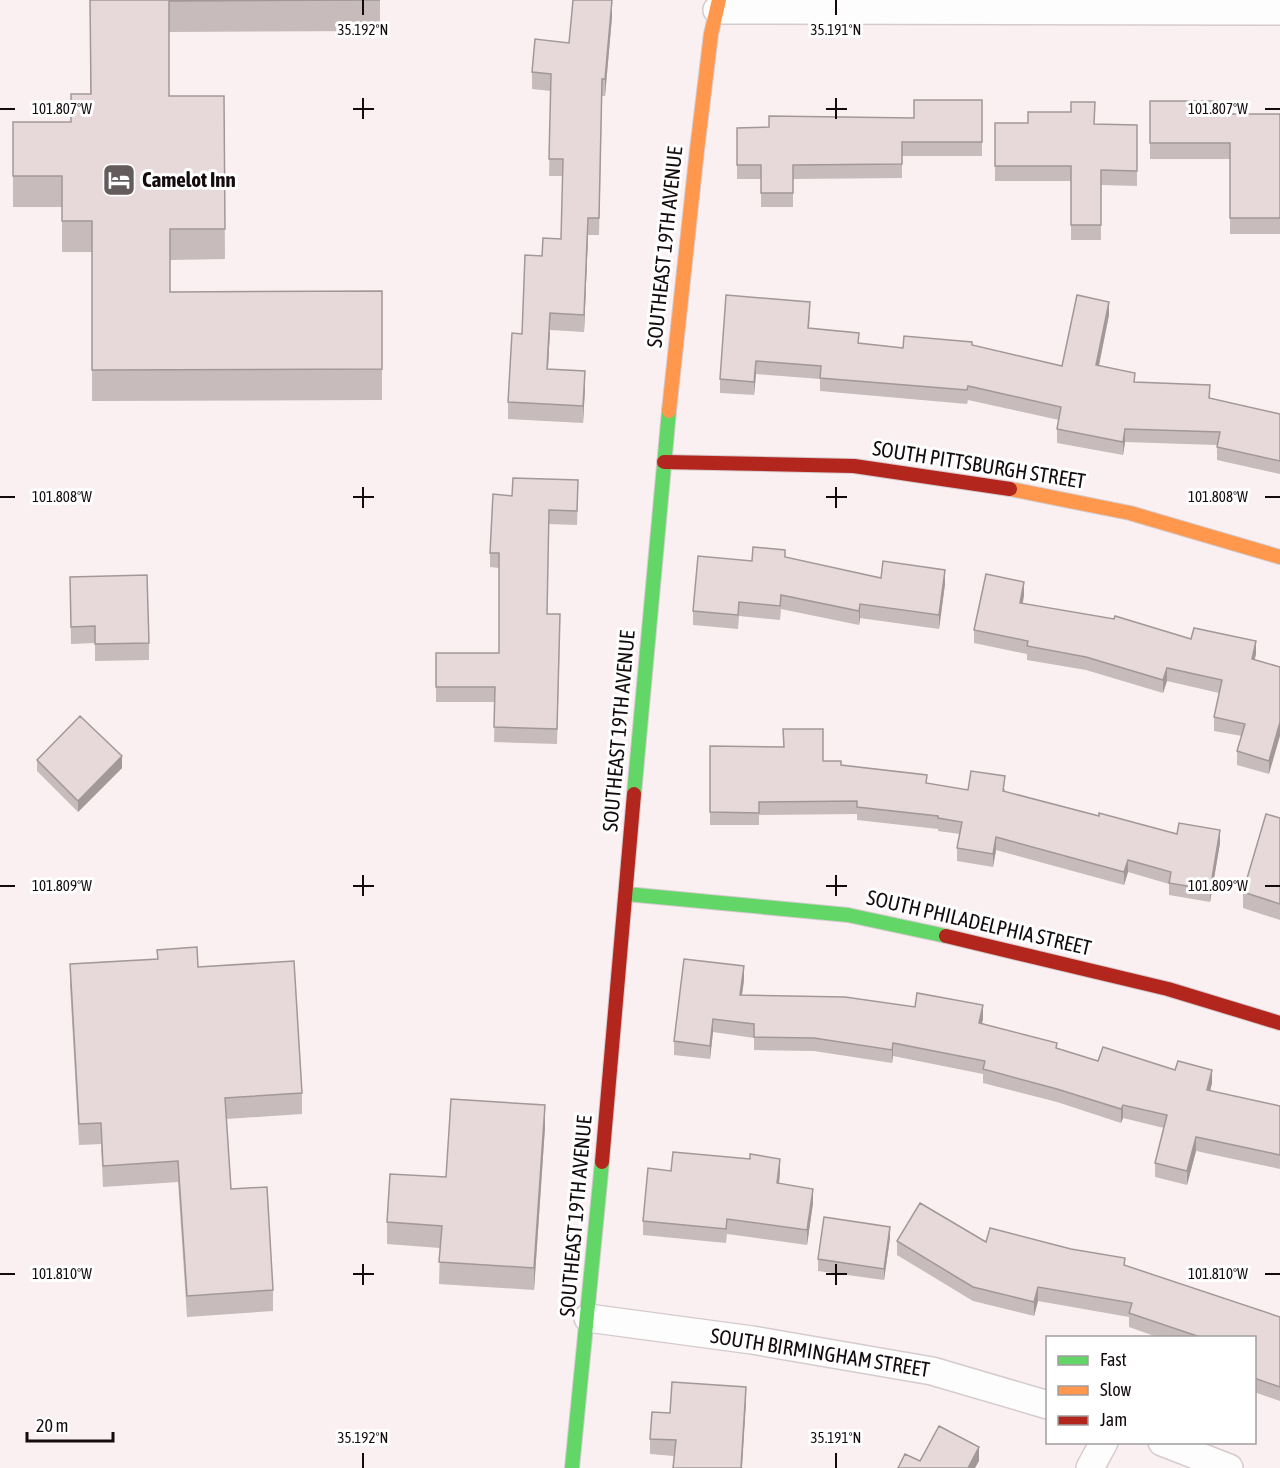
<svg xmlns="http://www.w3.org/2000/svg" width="1280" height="1468" font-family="'Asap Condensed',sans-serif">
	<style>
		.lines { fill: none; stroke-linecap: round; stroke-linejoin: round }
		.street-casing { stroke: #d5cbcd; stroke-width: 30 }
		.fast-casing { stroke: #d5cbcd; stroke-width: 16 }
		.slow-casing { stroke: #d5cbcd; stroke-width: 16 }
		.jam-casing { stroke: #d5cbcd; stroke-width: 16 }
		.street { stroke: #fefdfd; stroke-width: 27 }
		.fast { stroke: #63d668; stroke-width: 14 }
		.slow { stroke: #ff974d; stroke-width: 14 }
		.jam { stroke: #b3261e; stroke-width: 14 }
		.wall { fill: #c7bbbb }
		.shaded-wall { fill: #a29898 }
		.building { fill: #e7d9d9; stroke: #a29898; stroke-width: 1.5 }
		.ticks { fill: none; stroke: #140b0d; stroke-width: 2 }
		.labels { text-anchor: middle; stroke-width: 6; stroke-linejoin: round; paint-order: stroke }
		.poi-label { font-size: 21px; font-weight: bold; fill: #140b0d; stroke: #fff; text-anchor: start }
		.street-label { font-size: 21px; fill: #140b0d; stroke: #fff }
		.ticks-label { font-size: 15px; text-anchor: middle; fill: #140b0d; stroke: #fff; stroke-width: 6; stroke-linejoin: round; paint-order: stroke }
	</style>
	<rect width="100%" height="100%" fill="#faf0f2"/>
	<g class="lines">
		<defs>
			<path id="street" d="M717,10L1280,11
				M588,1318L752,1340L932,1371L1048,1405
				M1162,1442L1229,1468
				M1090,1468L1104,1442"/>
			<path id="fast" d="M634,794L669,411
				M626,894L848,915L946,936
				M572,1468L602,1162"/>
			<path id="slow" d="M669,411L697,150L711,34L719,0
				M1010,489L1130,513L1280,557"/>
			<path id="jam" d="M664,462L854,466L1010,489
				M946,936L1168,989L1280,1023
				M602,1162L634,794"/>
		</defs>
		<use href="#street" class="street-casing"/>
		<use href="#fast" class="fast-casing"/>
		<use href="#slow" class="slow-casing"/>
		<use href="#jam" class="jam-casing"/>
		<use href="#street" class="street"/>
		<use href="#fast" class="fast"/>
		<use href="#slow" class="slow"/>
		<use href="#jam" class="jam"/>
	</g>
	<path class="wall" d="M90,0H380V31L169,32V96H224L225,259L170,260V292L382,291V400L92,401V252H62V207H13V122H71L90,94Z
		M612,17L605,96H602L599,235H588L584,332L550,330L548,369L585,388L583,423L508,419V402L522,334L542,256L561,239L563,176H549L551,91L532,89V72L569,43Z
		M982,100V156H902V178L793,179V207H761V179H737V128L769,127L914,118Z
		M1150,101L1217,114H1280V234H1230V159H1150Z
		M995,123L1137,125V186L1101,185V240H1071V181H995Z
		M810,315L809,328L859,343L903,348L972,345L1062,366L1109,315L1099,366L1135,382L1210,398L1280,414V474L1217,460V445L1125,442L1123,455L1057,443V429L1059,420L968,400L967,404L820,391V379L756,374L754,395L720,393V379Z
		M578,495L577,525L549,524L547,614L560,629L557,744L494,742L495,702H436V653H499V568L490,567V553L512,496Z
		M785,558L881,578L945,584L939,629L860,618L859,625L781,609L780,620L739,616L738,629L693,625V611L752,561Z
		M70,577L149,643V660L95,661V643L71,644Z
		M1024,595L1023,603L1191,639L1256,654L1254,660L1280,667L1269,774L1237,765V751L1242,736L1214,731V717L1219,693L1167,681L1163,693L1086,670L1027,660V654L974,643V630Z
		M710,746L823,761L927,783L968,790L1005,789V792L1099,816L1220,843L1210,902L1169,895V884L1128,872L1124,885L996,850L993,867L957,861V848L960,834L938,831V829L857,820V814L759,815V825H710Z
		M37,760L122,768L78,812L37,771Z
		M1280,818V920L1243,908V892Z
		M70,964L198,967L302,1093V1114L226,1119L231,1189L273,1290V1311L187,1317L178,1182L103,1187L101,1144L79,1145L70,985Z
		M744,980L742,995L983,1019L982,1023L1057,1048L1098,1061L1212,1083L1210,1091L1280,1106V1169L1196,1151L1187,1185L1155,1177V1163L1164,1128L1123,1118L1121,1123L1057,1102L983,1083V1074L893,1056L892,1063L814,1051L754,1050V1038L713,1032L710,1059L674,1055V1041Z
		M545,1127L534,1290L439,1284L440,1248L387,1244V1222Z
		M671,1171L780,1173L779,1184L813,1203L807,1245L727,1234L726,1243L643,1235V1221Z
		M890,1238L884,1280L818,1271V1259Z
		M897,1241L986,1242L1125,1266L1280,1317V1401L1254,1392V1338H1160L1129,1327V1317L1038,1301L1034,1316L973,1301L897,1255Z
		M746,1402L674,1456L650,1454V1439L670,1413Z"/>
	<path class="shaded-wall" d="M612,0V17L605,96V79Z
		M588,218V235L584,332V315Z
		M1109,302V315L1096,379V365Z
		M550,313V330L547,386V369Z
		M756,361V374L754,395V382Z
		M585,371V388L583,423V406Z
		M1125,429V442L1123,455V442Z
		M945,570V584L939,629V615Z
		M1024,582V595L1020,616V603Z
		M860,604V618L859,625V611Z
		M1256,641V654L1252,672V659Z
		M1167,668V681L1163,693V680Z
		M1280,722V736L1269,774V761Z
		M122,756V768L78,812V801Z
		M1220,830V843L1210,902V890Z
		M996,837V850L993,867V854Z
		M1128,860V872L1124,885V872Z
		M744,966V980L740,1008V995Z
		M983,1005V1019L979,1036V1023Z
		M713,1019V1032L710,1059V1046Z
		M893,1043V1056L892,1063V1050Z
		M1212,1070V1083L1207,1104V1090Z
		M545,1105V1127L534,1290V1268Z
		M1123,1105V1118L1121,1123V1109Z
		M1196,1137V1151L1187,1185V1171Z
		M780,1159V1173L777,1198V1183Z
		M813,1189V1203L807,1245V1230Z
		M890,1227V1238L884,1280V1269Z
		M1038,1287V1301L1034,1316V1302Z
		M746,1387V1402L742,1468H741Z
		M979,1447V1461L975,1468H968Z"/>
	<path class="building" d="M90,0H380L169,1V96H224L225,229H170V292L382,291V369L92,370V221H62V176H13V122H71V94H91Z
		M573,0H612L605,79H602L599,218H588L584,315L550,313L547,369L585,371L583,406L508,402L512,333L522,334L525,255L542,256L543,238L561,239L563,159H549L551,74L532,72L535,39L569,43Z
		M914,100H982V142H902V164L793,165V193H761V165H737V128L769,127V116L914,118Z
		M1150,101H1217V114H1280V218H1230V143H1150Z
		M1071,102H1095L1094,124L1137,125V171L1101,170V225H1071V166H995V123H1028V112H1071Z
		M726,295L810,302L808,328L859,333L858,343L903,348L904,336L972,342V345L1062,366L1077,295L1109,302L1096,365L1135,373L1134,382L1210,385L1209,398L1280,414V461L1217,447L1220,432L1125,429L1123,442L1057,429L1061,407L968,386L967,390L820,378L821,366L756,361L754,382L720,379Z
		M513,478L578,480L577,511L549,510L547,614H560L557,729L494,727L495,687H436V653H499V553H490L493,494L512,496Z
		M753,547L785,550V557L881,578L883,561L945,570L939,615L860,604L859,611L781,595L780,606L739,602L738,615L693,611L698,556L752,561Z
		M986,574L1024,582L1020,603L1114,619L1115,616L1191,639L1194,628L1256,641L1252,659L1280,667V722L1269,761L1237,751L1245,724L1214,717L1222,680L1167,668L1163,680L1086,657L1027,646L1028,641L974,630Z
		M147,575L149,643L95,644V626L71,627L70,577Z
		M80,716L122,756L78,801L37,760Z
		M783,729H823V761H841V765L927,775L926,783L968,790L971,771L1005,776L1003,791L1099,816V813L1177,834L1179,823L1220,830L1210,890L1169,883L1171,872L1128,860L1124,872L996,837L993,854L957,848L962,822L938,818V816L857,807V801L759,802V813L710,812V746L784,747Z
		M1266,814L1280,818V904L1243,892Z
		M197,947L198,967L294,961L302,1093L225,1098L231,1189L267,1187L273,1290L187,1296L178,1161L103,1166L101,1123L79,1124L70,964L158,959L157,950Z
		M684,959L744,966L740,995L845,997L915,1007L917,993L983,1005L979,1023L1057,1043L1056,1048L1098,1061L1103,1047L1175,1070L1178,1061L1212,1070L1207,1090L1280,1106V1155L1196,1137L1187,1171L1155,1163L1167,1115L1123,1105L1121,1109L1057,1089L983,1069L985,1061L893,1043L892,1050L814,1038L754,1037V1024L713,1019L710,1046L674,1041Z
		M451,1099L545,1105L534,1268L439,1262L442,1226L387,1222L390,1174L446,1177Z
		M673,1152L750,1159V1154L780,1159L777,1183L813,1189L807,1230L727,1219L726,1229L643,1221L648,1168L671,1171Z
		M920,1203L986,1242L990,1228L1071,1249L1125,1258L1124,1265L1280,1317V1387L1254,1378V1338H1203L1129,1313L1132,1303L1038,1287L1034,1302L973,1287L897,1241Z
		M824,1217L890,1227L884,1269L818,1259Z
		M672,1382L746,1387L741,1468H673L676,1440L650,1439L652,1412L670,1413Z
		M939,1426L979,1447L968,1468H898L905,1454L920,1461Z"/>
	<path class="ticks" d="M363,0V15M836,0V15M363,98V119M836,98V119M0,109H15M353,109H374M826,109H847M1265,109H1280M363,487V508M836,487V508M0,497H15M353,497H374M826,497H847M1265,497H1280M363,875V896M836,875V896M0,886H15M353,886H374M826,886H847M1265,886H1280M363,1264V1285M836,1264V1285M0,1274H15M353,1274H374M826,1274H847M1265,1274H1280M363,1453V1468M836,1453V1468"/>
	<defs>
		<symbol id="hotel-square" viewBox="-11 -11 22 22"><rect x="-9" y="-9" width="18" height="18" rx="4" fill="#645b5d" stroke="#fff"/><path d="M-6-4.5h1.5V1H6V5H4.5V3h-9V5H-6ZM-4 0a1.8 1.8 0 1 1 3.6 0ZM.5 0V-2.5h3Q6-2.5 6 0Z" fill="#fff"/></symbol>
	</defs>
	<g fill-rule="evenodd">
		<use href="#hotel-square" x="100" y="161" width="38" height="38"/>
	</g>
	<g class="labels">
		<g class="poi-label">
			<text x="142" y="187">Camelot Inn</text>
		</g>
		<g class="street-label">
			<text transform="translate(665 247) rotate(-84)" y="7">SOUTHEAST 19TH AVENUE</text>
			<text transform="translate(979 465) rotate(9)" y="7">SOUTH PITTSBURGH STREET</text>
			<text transform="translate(619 731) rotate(-85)" y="7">SOUTHEAST 19TH AVENUE</text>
			<text transform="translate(979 923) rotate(13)" y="7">SOUTH PHILADELPHIA STREET</text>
			<text transform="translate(576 1216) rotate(-85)" y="7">SOUTHEAST 19TH AVENUE</text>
			<text transform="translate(820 1353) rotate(9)" y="7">SOUTH BIRMINGHAM STREET</text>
		</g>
	</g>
	<g class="ticks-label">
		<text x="363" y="35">35.192°N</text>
		<text x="836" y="35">35.191°N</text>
		<text x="1218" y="114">101.807°W</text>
		<text x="62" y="114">101.807°W</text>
		<text x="1218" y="502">101.808°W</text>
		<text x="62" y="502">101.808°W</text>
		<text x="1218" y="891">101.809°W</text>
		<text x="62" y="891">101.809°W</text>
		<text x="1218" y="1279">101.810°W</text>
		<text x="62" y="1279">101.810°W</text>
		<text x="363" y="1443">35.192°N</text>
		<text x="836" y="1443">35.191°N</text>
	</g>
	<rect x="1046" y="1336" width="210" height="108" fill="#ffffff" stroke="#a19d9e" stroke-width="1.5"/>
	<rect x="1058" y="1356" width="30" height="9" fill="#63d668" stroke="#a19d9e" stroke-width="1.5"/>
	<text x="1100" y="1366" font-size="18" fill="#140b0d">Fast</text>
	<rect x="1058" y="1386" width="30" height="9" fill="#ff974d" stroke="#a19d9e" stroke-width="1.5"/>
	<text x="1100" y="1396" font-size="18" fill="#140b0d">Slow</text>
	<rect x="1058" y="1416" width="30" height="9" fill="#b3261e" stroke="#a19d9e" stroke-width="1.5"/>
	<text x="1100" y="1426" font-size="18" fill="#140b0d">Jam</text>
	<path d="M27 1432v9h86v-9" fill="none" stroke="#140b0d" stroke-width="3"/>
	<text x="36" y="1432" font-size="18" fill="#140b0d" stroke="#ffffff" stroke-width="4.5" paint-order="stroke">20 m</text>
</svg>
